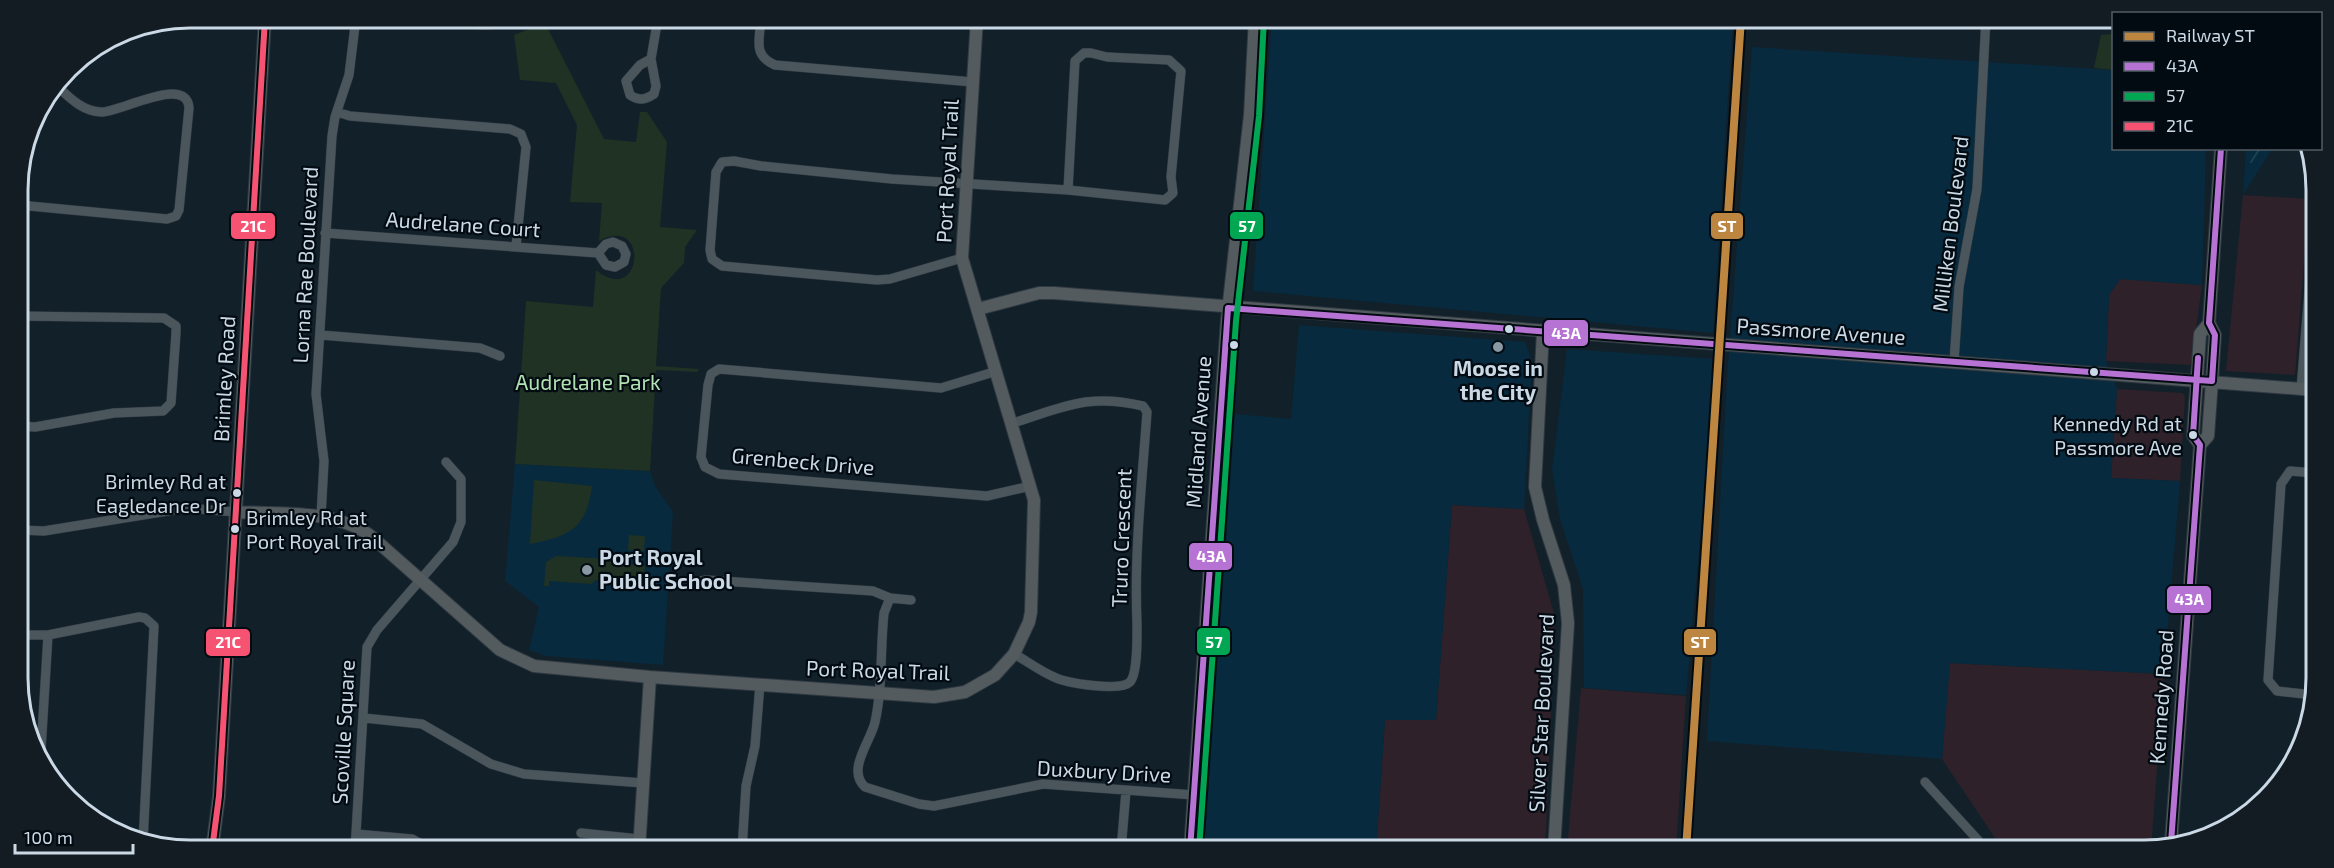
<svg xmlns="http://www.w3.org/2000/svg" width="2334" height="868" font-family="'Exo 2',sans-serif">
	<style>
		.commercial { fill: #2e2129 }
		.built { fill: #082a3e }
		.green { fill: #1f3223 }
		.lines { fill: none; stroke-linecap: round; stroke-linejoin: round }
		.stream { stroke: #19444f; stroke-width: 2 }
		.street-casing { stroke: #2f3941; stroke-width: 10 }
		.secondary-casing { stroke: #2f3941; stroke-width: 14 }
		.street { stroke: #4b555c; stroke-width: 9 }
		.secondary { stroke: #535b5e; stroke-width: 12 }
		.bus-1-casing { stroke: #030b12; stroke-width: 10 }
		.bus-2-casing { stroke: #030b12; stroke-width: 10 }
		.bus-3-casing { stroke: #030b12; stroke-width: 10 }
		.bus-1 { stroke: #b673d3; stroke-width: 6 }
		.bus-2 { stroke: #00a651; stroke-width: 6 }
		.bus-3 { stroke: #f65372; stroke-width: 6 }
		.rail-1-casing { stroke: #030b12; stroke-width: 12 }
		.rail-1 { stroke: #bc8640; stroke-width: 8 }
		.bus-dot { fill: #cad9e5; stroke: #030b12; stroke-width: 2 }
		.poi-dot { fill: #8a98a4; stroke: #030b12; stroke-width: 2 }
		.labels { text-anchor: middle; stroke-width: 4.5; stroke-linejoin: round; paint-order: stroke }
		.bus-label { font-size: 20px; fill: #cad9e5; stroke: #030b12; text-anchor: end }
		.street-label { font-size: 21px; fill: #cad9e5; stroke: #030b12 }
		.poi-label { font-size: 21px; font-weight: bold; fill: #cad9e5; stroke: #030b12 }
		.park-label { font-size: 21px; fill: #b1e2b2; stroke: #030b12 }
		.rim { fill: none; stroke: #cad9e5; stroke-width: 3 }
		.line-badge { stroke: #030b12; stroke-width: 2 }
		.badge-label { font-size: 16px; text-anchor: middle; font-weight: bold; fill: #fff }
	</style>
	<rect width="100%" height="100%" fill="#12202a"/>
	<path class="commercial" d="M2243,195L2309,199L2295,375L2226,371Z
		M2120,279L2202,285L2191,365L2106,361L2109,295Z
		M2117,389L2182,393L2185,396L2180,481L2111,478Z
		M1452,505L1524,509L1555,617L1546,834L1541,850H1376L1385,720L1436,719Z
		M1949,663L2164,674L2151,850H2003L1942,759Z
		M1581,688L1686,696L1676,850H1567Z"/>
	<path class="built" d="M1272,18H1733L1713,333L1253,291Z
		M1752,47L2113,70L2114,148L2206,149L2202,285L2120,279L2109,295L2106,361L2117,389L2111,478L2180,481L2164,674L1950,663L1942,759L1707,741L1727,378Z
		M2246,149H2272L2243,195Z
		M1299,325L1525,342L1532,361L1524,509L1452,505L1436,720H1385L1376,850H1204L1235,414L1291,419Z
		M1567,349L1716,359L1686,695L1584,688L1583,589L1560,519L1552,470Z
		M515,464L650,471L655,486L673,512L663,665L547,656L529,650L539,607L505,581Z"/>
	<path class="green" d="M545,23L604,139L636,142L640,112H647L667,142L660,227L697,230L685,247L684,263L661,288L656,366L699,369L697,372L656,370L650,471L515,464L526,301L593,307L596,270C643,308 650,213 599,241L602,203L570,202L577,125L556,83L520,80L514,35Z
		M2113,34V70L2094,68L2101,35Z
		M534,480L592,486C586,529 570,536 530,544Z
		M629,535L645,536L644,551L628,550Z
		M556,556L625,560L634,566H645L643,587L612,585L606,580H596L591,584L549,581V586H544L546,562Z"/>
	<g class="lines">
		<path class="stream" d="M2251,162L2260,148"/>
		<defs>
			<path id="street" d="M761,18C760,39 752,55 775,65L973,82
				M651,59L640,65L626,81L630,95C639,101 645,100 654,94L656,86L651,59L658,18
				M337,112L350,116L510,129L521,134L526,147L516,247
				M2315,182V197
				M19,205L167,219L176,216L179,210L189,108C187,74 119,113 101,112C82,111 70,98 57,86
				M325,233L598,253
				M613,242L622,246L626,254L624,262L615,267L606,265L598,253L606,244Z
				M962,258L890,279L877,280L722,266L712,259L710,250L716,172L722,162L734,161L761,166L892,179L1068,190L1165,200L1173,193L1171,177L1181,71L1169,60L1107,57L1091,53H1084L1075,61L1068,190
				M19,316L164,318L176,326V333L171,403L163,411L114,413L35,427L20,426
				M321,335L480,348L500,356
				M1954,362L1959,287L1977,189L1986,18
				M997,371L941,388L719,369L711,374L708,385L701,457L705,467L719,474L987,496L1031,486
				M2301,389L2315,219
				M1013,423C1064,407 1088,393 1143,406L1147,412C1142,483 1134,553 1137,623C1137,636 1138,673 1130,682C1120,692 1066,683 1054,677C1040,671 1027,661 1014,654
				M321,517L324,461L316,394L332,136L335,117L349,75L356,18
				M20,530L44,531L186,508L236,512
				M692,583L706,580L873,591L890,598L884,613C880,649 883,687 875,722C871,741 846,770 865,787L919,804L934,806L1043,784L1194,795
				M890,598L911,600
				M21,635H48L139,617L145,618L154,626L143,842
				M2313,695L2277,691L2268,680L2281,484L2290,471L2315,473
				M364,718L422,724L491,764L524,774L643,783
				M41,750L48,635
				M1925,782L1987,850
				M581,833L639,839
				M356,834L412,839L433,850
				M355,850L367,647L377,630L453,542L461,522V479L446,462
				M742,850L746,786L755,746L760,684
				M1121,850L1126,791"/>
			<path id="secondary" d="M424,18L486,23L521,18
				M978,309L1039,293H1054L2315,390
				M1543,331L1535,487L1543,520L1564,585L1568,623L1554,850
				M2200,445L2193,435L2196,393L2200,334L2209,323
				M236,512C280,514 336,509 372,537L500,650L534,666L650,677L934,697L965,692L995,675L1014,654L1029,622L1031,612L1034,500L962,258L977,18
				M2171,843L2200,445L2208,436L2212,381L2215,335L2209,323L2221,148
				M212,850L219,796L265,18
				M639,850L650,677
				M1190,850L1227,320L1250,115L1255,18"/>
		</defs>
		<use href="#street" class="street-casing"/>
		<use href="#secondary" class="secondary-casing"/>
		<use href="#street" class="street"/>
		<use href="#secondary" class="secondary"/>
		<defs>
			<path id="bus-1" d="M2171,843L2200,445L2193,435L2198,358
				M1190,850L1228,308L2212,381L2215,335L2209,323L2221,148"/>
			<path id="bus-2" d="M1199,850L1236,321L1259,116L1264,18"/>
			<path id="bus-3" d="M212,850L219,796L265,18"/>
		</defs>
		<use href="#bus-1" class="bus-1-casing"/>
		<use href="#bus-2" class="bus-2-casing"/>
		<use href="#bus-3" class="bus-3-casing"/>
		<use href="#bus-1" class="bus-1"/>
		<use href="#bus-2" class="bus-2"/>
		<use href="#bus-3" class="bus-3"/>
		<defs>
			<path id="rail-1" d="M1686,850L1741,18"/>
		</defs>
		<use href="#rail-1" class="rail-1-casing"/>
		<use href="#rail-1" class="rail-1"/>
	</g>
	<g class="bus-dot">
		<circle cx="1509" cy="329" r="5"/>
		<circle cx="1234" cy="345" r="5"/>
		<circle cx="2094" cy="372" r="5"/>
		<circle cx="2193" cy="435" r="5"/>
		<circle cx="237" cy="493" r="5"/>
		<circle cx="235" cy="529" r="5"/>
	</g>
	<g class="poi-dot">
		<circle cx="1498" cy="347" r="6"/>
		<circle cx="587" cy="570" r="6"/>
	</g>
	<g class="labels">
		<g class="bus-label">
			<text x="2182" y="431">Kennedy Rd at<tspan x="2182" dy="24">Passmore Ave</tspan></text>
			<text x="226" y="489">Brimley Rd at<tspan x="226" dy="24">Eagledance Dr</tspan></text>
			<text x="246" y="525" text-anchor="start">Brimley Rd at<tspan x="246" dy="24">Port Royal Trail</tspan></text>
		</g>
		<g class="street-label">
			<text transform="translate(948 171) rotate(-87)" y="7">Port Royal Trail</text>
			<text transform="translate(1951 224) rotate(-83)" y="7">Milliken Boulevard</text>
			<text transform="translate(463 225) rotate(4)" y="7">Audrelane Court</text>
			<text transform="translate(306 265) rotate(-87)" y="7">Lorna Rae Boulevard</text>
			<text transform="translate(1821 332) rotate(4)" y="7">Passmore Avenue</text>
			<text transform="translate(225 379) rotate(-87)" y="7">Brimley Road</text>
			<text transform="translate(1199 432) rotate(-86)" y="7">Midland Avenue</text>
			<text transform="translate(803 462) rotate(5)" y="7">Grenbeck Drive</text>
			<text transform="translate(1122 538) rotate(-88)" y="7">Truro Crescent</text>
			<text transform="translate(878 671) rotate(2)" y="7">Port Royal Trail</text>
			<text transform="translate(2162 697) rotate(-86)" y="7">Kennedy Road</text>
			<text transform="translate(1542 713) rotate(-87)" y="7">Silver Star Boulevard</text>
			<text transform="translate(344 732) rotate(-87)" y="7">Scoville Square</text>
			<text transform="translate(1104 772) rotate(3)" y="7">Duxbury Drive</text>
		</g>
		<g class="poi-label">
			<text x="1498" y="376">Moose in<tspan x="1498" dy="24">the City</tspan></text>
			<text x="599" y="565" text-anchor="start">Port Royal<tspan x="599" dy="24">Public School</tspan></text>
		</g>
		<g class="park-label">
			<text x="588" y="390">Audrelane Park</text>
		</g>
	</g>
	<path d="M0 0H2334V868H0ZM190 28H2144A162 162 0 0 1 2306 190V678A162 162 0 0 1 2144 840H190A162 162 0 0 1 28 678V190A162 162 0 0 1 190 28Z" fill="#131b23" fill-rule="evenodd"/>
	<path class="rim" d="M190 28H2144A162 162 0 0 1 2306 190V678A162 162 0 0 1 2144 840H190A162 162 0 0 1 28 678V190A162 162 0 0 1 190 28Z"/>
	<g class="line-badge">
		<rect x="1229" y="211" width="35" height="29" rx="6" fill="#00a651"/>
		<rect x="1710" y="212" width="34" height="28" rx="6" fill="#bc8640"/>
		<rect x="230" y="212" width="46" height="28" rx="6" fill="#f65372"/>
		<rect x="1543" y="319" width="46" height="28" rx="6" fill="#b673d3"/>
		<rect x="1188" y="542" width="45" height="29" rx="6" fill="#b673d3"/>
		<rect x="2166" y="585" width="46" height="29" rx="6" fill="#b673d3"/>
		<rect x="1196" y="627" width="35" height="29" rx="6" fill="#00a651"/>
		<rect x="1683" y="628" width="34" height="28" rx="6" fill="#bc8640"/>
		<rect x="205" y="628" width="46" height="29" rx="6" fill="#f65372"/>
	</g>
	<g class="badge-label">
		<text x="1247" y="232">57</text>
		<text x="1727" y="232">ST</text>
		<text x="253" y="232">21C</text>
		<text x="1566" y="339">43A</text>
		<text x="1211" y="562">43A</text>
		<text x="2189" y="605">43A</text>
		<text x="1214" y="648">57</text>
		<text x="1700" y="648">ST</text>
		<text x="228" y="648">21C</text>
	</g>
	<rect x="2112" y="12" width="210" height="138" fill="#030b12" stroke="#535d66" stroke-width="1.5"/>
	<rect x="2124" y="32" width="30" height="9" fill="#bc8640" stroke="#535d66" stroke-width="1.5"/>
	<text x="2166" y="42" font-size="18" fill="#cad9e5">Railway ST</text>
	<rect x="2124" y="62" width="30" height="9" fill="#b673d3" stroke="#535d66" stroke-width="1.5"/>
	<text x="2166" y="72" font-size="18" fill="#cad9e5">43A</text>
	<rect x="2124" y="92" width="30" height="9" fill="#00a651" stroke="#535d66" stroke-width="1.5"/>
	<text x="2166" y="102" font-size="18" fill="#cad9e5">57</text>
	<rect x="2124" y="122" width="30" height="9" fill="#f65372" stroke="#535d66" stroke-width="1.5"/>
	<text x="2166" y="132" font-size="18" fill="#cad9e5">21C</text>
	<path d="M15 844v9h118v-9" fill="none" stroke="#cad9e5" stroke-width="3"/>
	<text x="24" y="844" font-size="18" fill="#cad9e5" stroke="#030b12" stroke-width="4.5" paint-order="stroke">100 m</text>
</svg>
